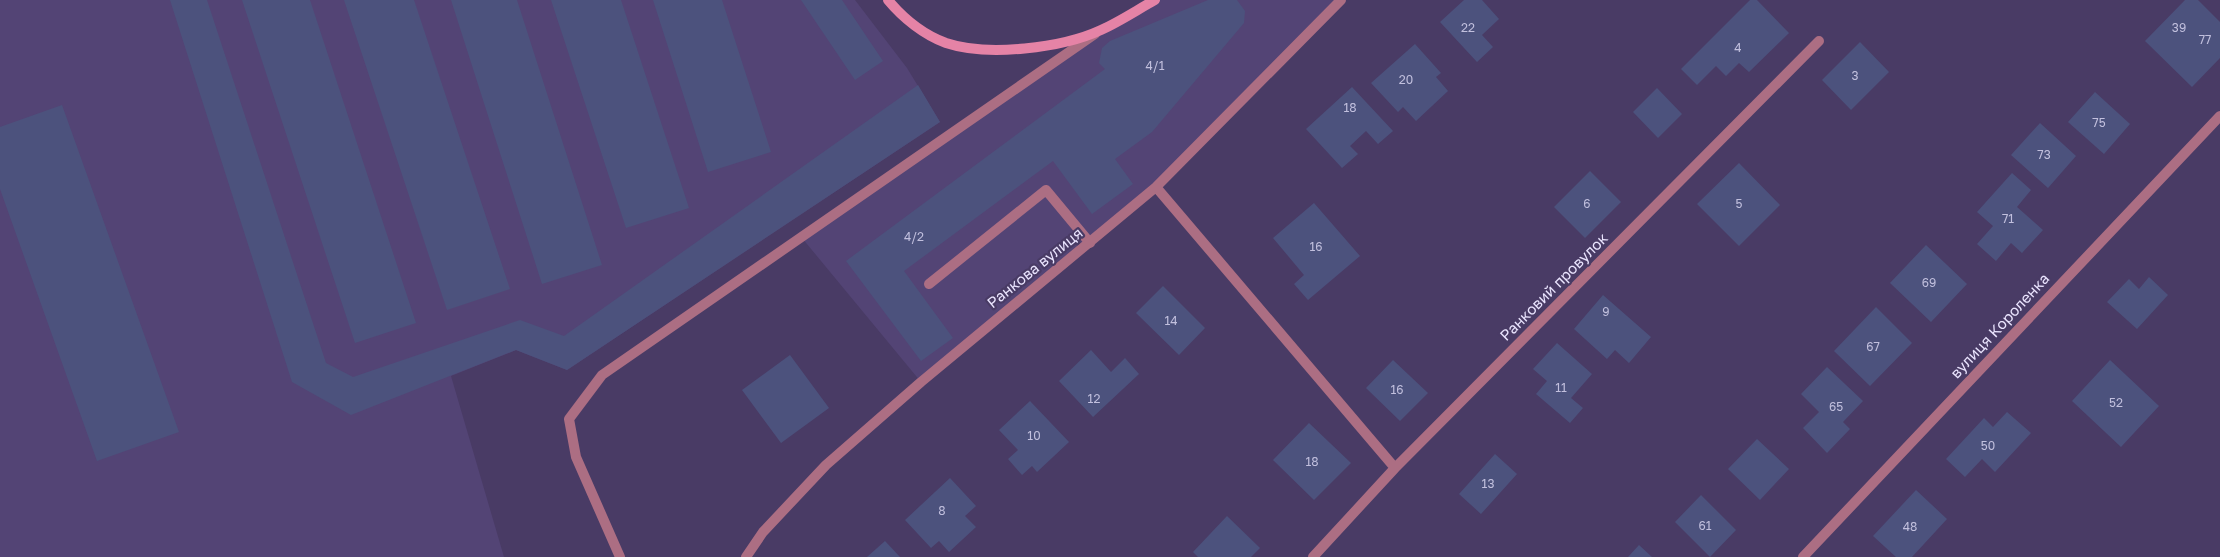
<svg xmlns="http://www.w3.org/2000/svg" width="2220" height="557" font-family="'Golos Text',sans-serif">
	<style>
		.built { fill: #534475 }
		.building { fill: #4c527d }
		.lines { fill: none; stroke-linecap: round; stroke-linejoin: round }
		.lane { stroke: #ac6e83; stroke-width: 10 }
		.street { stroke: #ac6e83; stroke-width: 10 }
		.secondary { stroke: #e583a6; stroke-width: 10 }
		.labels { text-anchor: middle; stroke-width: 4.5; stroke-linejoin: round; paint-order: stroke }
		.number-label { font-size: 12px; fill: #c2c0de }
		.street-label { font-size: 15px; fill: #eae4fe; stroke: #493b65 }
	</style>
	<rect width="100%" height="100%" fill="#493b65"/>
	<path class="built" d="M0,0H855L907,68L940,122L567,370L516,350L451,376L504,557H0Z
		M1155,0H1341L1156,187L921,382L802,238L1100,31Z"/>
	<path class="building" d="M170,0H207L326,363L353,377L520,320L564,336L918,85L940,122L567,370L516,350L351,415L292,382Z
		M242,0H310L416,323L355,343Z
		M344,0H414L510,289L447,310Z
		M451,0H517L602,265L542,284Z
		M551,0H621L689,208L626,228Z
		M653,0H722L771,152L708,172Z
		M801,0H842L883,61L855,80Z
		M1208,0H1237L1245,11L1244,23L1152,132L1115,159L1133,184L1092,214L1053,161L904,271L953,338L921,361L846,261L1105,69L1099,63L1102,48L1110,41Z
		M1464,0H1482L1499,19L1482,35L1493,47L1477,62L1440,22Z
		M1750,0H1757L1789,33L1749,72L1739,63L1726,76L1716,66L1697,85L1681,69Z
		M2185,0H2198L2220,22V58L2192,87L2145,41Z
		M1860,42L1889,72L1851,110L1822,80Z
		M1415,44L1441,73L1436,77L1448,91L1416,121L1403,107L1398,112L1371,83Z
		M1352,87L1393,131L1378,144L1366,131L1350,146L1358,154L1342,168L1306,129Z
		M1657,88L1682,114L1658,138L1633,112Z
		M2095,92L2130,124L2104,154L2068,122Z
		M62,105L179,432L97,461L0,189V127Z
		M2040,123L2076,156L2048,188L2011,155Z
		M1739,163L1780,205L1739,246L1697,204Z
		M1590,171L1621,202L1585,238L1554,207Z
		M2012,173L2031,190L2017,207L2043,230L2022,253L2011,243L1996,261L1977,244L1993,226L1977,212Z
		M1314,203L1360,256L1308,300L1294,284L1304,275L1273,238Z
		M1926,245L1967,284L1931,322L1890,283Z
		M2149,277L2168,295L2137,329L2107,302L2129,279L2139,289Z
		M1163,286L1205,328L1179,355L1136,313Z
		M1603,295L1651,337L1629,363L1615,350L1607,359L1574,329Z
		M1876,307L1912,343L1870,386L1834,351Z
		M1557,343L1592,374L1571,398L1583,408L1570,423L1536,394L1547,381L1533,369Z
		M1091,350L1111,372L1125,358L1139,374L1093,417L1059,381Z
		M790,355L829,408L781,443L742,390Z
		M1393,360L1428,393L1400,421L1366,388Z
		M2110,360L2159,406L2121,447L2072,401Z
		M1827,367L1863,401L1843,422L1850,429L1827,453L1803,428L1819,412L1801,394Z
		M1030,401L1069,442L1037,472L1032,466L1022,475L1008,459L1018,450L999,430Z
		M2007,412L2031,433L1995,472L1982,459L1965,477L1946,459L1984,418L1993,427Z
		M1309,423L1351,463L1314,500L1273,460Z
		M1757,439L1789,469L1760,500L1728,469Z
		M1495,454L1517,474L1481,514L1459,494Z
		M950,478L976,506L965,516L976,527L949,552L939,541L931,548L905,520Z
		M1916,490L1947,519L1912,557H1896L1873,536Z
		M1701,495L1736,530L1710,557L1675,522Z
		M1227,516L1260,548L1251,557H1198L1193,552Z
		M885,541L900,557H867Z
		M1639,545L1652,557H1628Z"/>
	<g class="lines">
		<path class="lane" d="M929,284L1046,190L1090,243
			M620,557L576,457L569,419L602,375L1095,34"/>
		<path class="street" d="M1156,187L1395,468
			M746,557L763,532L826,465L921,382L1156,187L1341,0
			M1313,557L1395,468L1819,41
			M1803,557L2220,116"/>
		<path class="secondary" d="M888,0C903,18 924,35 946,43C988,57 1062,48 1101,30C1119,22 1137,10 1155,0"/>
	</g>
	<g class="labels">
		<g class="number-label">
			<text x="1468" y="32">22</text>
			<text x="2179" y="32">39</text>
			<text x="2205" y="44">77</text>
			<text x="1738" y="52">4</text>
			<text x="1155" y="70">4/1</text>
			<text x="1855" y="80">3</text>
			<text x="1406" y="84">20</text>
			<text x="1350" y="112">18</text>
			<text x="2099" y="127">75</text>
			<text x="2044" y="159">73</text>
			<text x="1587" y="208">6</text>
			<text x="1739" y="208">5</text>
			<text x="2008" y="223">71</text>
			<text x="914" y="241">4/2</text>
			<text x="1316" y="251">16</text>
			<text x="1929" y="287">69</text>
			<text x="1606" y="316">9</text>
			<text x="1171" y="325">14</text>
			<text x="1873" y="351">67</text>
			<text x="1561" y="392">11</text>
			<text x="1397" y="394">16</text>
			<text x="1094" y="403">12</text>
			<text x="2116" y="407">52</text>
			<text x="1836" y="411">65</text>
			<text x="1034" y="440">10</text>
			<text x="1988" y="450">50</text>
			<text x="1312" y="466">18</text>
			<text x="1488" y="488">13</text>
			<text x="942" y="515">8</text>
			<text x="1705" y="530">61</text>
			<text x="1910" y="531">48</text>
		</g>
		<g class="street-label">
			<text transform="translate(1035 268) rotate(-39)" y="5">Ранкова вулиця</text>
			<text transform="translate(1554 287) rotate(-45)" y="5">Ранковий провулок</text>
			<text transform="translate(2000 326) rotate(-47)" y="5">вулиця Короленка</text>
		</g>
	</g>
</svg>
